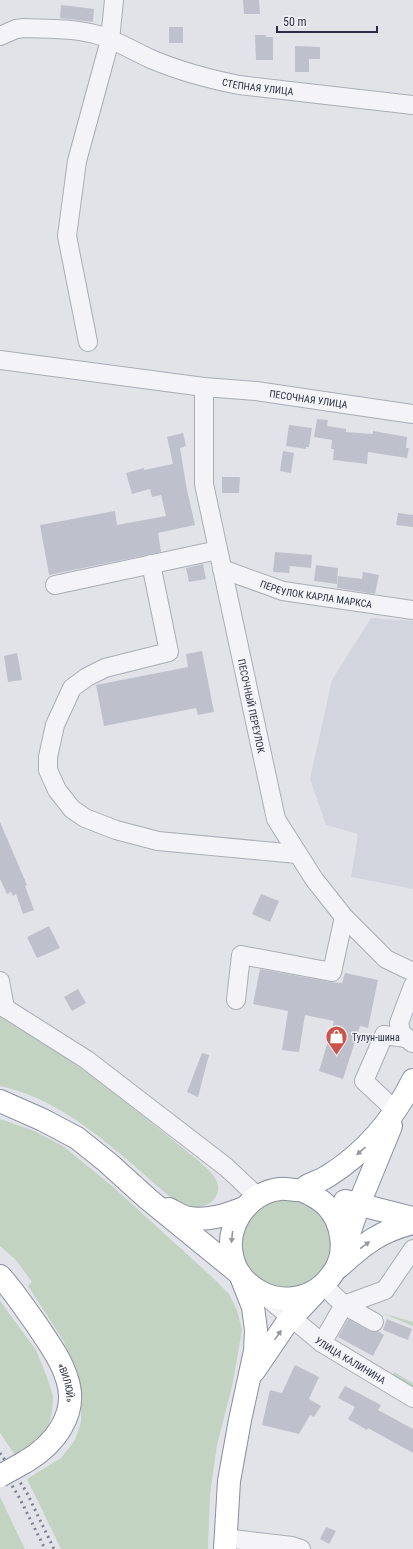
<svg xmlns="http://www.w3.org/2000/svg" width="413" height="1549" font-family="'Roboto Condensed',sans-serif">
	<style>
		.built { fill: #d3d5de }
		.green { fill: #c3d3c2 }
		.building { fill: #bec1cc }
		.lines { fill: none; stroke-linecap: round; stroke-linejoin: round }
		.minor-casing { stroke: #aaacb7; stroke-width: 20 }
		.highway-casing { stroke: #898da0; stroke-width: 24 }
		.minor { stroke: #f4f4f8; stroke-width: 18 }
		.highway { stroke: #fff; stroke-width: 22 }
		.rail { stroke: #7b7f93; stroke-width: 3; stroke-dasharray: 2 4; stroke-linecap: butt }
		.highway-bridge-casing { stroke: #898da0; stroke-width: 24; stroke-linecap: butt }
		.highway-bridge { stroke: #fff; stroke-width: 22 }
		.oneway { fill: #9496a0 }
		.labels { text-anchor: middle; stroke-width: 3; stroke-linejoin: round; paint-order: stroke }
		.street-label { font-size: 10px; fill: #2a2d41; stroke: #f1f2f7 }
		.poi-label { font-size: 10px; fill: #2a2d41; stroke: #f1f2f7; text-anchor: start }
	</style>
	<rect width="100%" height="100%" fill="#e1e3e9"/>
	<path class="built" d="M371,618L413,621V889L351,877L358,834L326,825L310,779L332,680Z"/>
	<path class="green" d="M0,1017L41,1041L102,1083L200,1162C206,1168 214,1174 217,1182C223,1200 203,1211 187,1207C184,1206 180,1203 176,1202C123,1158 70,1101 0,1086Z
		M0,1119L32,1130L63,1146L111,1185L211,1276L229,1294L237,1310L242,1330L233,1382L217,1445L210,1495L208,1549H61L27,1479L61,1458L75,1440L81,1422V1398L76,1369L63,1340L28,1286L32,1282L16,1260L0,1246Z
		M241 1243a45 45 0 1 1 90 0a45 45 0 1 1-90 0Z
		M0,1301L36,1350L47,1377L53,1396L52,1413L47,1430L36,1441L15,1455L0,1433Z
		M382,1313L413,1322V1326Z
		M394,1372L413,1383V1392L391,1379Z
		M0,1497L25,1549H0Z"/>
	<path class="building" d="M243,0H259L260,14H244Z
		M61,5L94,9L93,22L60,18Z
		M169,27H183V43H169Z
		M255,35H266V37H273V60H256Z
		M295,46L320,47V59H309V72H295Z
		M317,419L328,420L327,426L346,429V432L373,434V431L407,437L406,448H409L407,458L368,452L367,464L333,460L334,449H331L332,440L314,437Z
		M289,425L312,428L309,447H306V449L286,446Z
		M183,433L186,446L180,448L187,490L195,525L158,533L161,552L49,575L40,525L115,511L117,525L166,516L161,495L152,497L150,489L132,494L126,473L144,468V470L173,464L167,437Z
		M283,451L294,453L291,473L280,471Z
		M222,477H240L239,493H222Z
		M398,513L413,515V527L396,525Z
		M275,552L312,555L311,568L290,566L289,573L273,572Z
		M203,564L206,579L189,582L186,568Z
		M316,565L338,568L337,584L314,581Z
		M363,572L379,575L375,594L337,588L338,576L362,579Z
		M202,651L214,712L198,715L196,708L104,726L96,685L188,667L186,654Z
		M17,653L22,680L8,682L4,656Z
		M0,822L27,885L25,886L34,910L23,914L16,894L13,896L11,892L7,894L0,879Z
		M261,894L279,901L270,922L252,914Z
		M49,926L60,948L37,958L27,937Z
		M260,969L330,982L342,983L345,973L378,980L368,1028L360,1026L343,1079L319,1071L334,1021L305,1015L299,1052L282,1050L288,1011L253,1004Z
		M78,989L86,1003L72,1011L64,997Z
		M202,1053L209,1055L198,1097L187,1092Z
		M348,1319L369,1331L374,1332L378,1331L384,1335L373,1356L338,1337Z
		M387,1319L412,1329L408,1340L383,1330Z
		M295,1365L319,1377L309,1399L321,1406L314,1417L310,1415L299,1434L262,1425L270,1390L282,1393Z
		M345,1386L381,1405L378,1410L413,1429V1453L368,1428L367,1430L348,1419L355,1407L338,1398Z
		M326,1527L336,1531L329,1544L320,1539Z"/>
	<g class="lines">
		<defs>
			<g id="minor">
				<path id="s1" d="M0,36L16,29L24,28C48,29 74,28 98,35C116,40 133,51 151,59C179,71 209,79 239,85L413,105"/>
				<path d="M88,342L67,236L77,161L110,40L114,0"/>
				<path id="s2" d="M0,360L204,387L256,391L413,414"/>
				<path id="s3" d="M204,387V484L276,819L314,879L344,917L386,959L413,972"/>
				<path d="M151,564L169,652L105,668L87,677L72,688L55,725L48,757V770L57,790L72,809L85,818L116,830L158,841L297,854"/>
				<path id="s4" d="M222,569L283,591L413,610"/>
				<path d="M55,585L218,550"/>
				<path d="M0,981L5,1008"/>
				<path d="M236,1000L241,955L332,972L344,917"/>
				<path d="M0,1006L5,1008L87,1060L226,1167L258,1197"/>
				<path d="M412,1043L401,1032L399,1023L413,986"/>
				<path d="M396,1111L364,1081L384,1035L406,1038"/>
				<path d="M323,1285L344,1305L385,1290L413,1249"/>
				<path id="s5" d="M263,1294L322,1343L413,1398"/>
				<path d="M322,1343L344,1305L374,1322"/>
				<path d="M225,1538L292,1546L301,1549"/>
			</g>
			<g id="highway">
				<path d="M0,1101L43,1120L77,1138L107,1162L148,1199L240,1274L253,1307L256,1330L255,1351L240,1420L229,1481L225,1549"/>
				<path d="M301,1190C311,1194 319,1198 327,1206C342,1222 347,1251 335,1270C313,1306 267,1308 241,1276C231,1263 228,1242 234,1227C241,1207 259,1191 280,1189C286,1188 297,1191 301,1190C304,1189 306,1186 309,1185C315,1182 322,1180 328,1176C365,1153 394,1118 413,1080"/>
				<path d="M345,1201L413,1218"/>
				<path d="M169,1209C175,1212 182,1217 189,1218C208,1221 226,1215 244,1208"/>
				<path d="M344,1249L359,1204L391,1126"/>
				<path d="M339,1267C364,1244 380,1231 413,1223"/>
				<path id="s6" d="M0,1276C14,1291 25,1309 37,1325C48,1342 61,1359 67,1379C79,1414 54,1445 25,1462"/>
				<path d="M254,1371L286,1324L315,1293"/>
			</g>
		</defs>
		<use href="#minor" class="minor-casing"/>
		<use href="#highway" class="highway-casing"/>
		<use href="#minor" class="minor"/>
		<use href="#highway" class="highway"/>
		<path class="rail" d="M0,1453L26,1491L54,1549
			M0,1465L20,1499L45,1549"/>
		<defs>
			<path id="highway-bridge" d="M0,1476L25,1462"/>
		</defs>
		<use href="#highway-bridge" class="highway-bridge-casing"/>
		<use href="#highway-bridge" class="highway-bridge"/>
	</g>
	<defs><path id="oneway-solid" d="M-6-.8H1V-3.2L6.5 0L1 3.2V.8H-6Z"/></defs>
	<g class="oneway">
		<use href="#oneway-solid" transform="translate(361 1151) rotate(139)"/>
		<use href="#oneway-solid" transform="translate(232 1237) rotate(96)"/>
		<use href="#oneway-solid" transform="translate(365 1245) rotate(-36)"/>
		<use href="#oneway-solid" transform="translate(278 1335) rotate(-55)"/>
	</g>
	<defs>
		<symbol id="shop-pin" viewBox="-11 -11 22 30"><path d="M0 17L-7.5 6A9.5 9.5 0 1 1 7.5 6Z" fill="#cb5349" stroke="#f1f2f7"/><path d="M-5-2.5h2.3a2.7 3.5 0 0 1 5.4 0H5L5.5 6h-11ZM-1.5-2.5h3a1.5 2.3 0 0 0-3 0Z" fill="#fff"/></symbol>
	</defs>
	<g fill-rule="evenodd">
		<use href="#shop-pin" x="324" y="1024" width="25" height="34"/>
	</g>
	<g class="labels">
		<g class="street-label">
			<text dy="4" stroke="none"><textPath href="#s1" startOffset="269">СТЕПНАЯ УЛИЦА</textPath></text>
			<text dy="4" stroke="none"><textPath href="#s2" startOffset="311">ПЕСОЧНАЯ УЛИЦА</textPath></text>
			<text dy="4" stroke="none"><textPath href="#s4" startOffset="98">ПЕРЕУЛОК КАРЛА МАРКСА</textPath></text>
			<text dy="4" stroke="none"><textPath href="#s3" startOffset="324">ПЕСОЧНЫЙ ПЕРЕУЛОК</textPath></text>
			<text dy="4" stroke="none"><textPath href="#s5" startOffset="110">УЛИЦА КАЛИНИНА</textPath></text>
			<text dy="4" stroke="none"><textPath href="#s6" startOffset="127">«ВИЛЮЙ»</textPath></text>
		</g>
		<g class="poi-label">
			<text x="352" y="1041">Тулун-шина</text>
		</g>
	</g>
	<path d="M277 26v6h100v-6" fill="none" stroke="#2a2d41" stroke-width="2"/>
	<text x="283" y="26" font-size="12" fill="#2a2d41" stroke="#f1f2f7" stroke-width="3" paint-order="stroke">50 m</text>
</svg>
